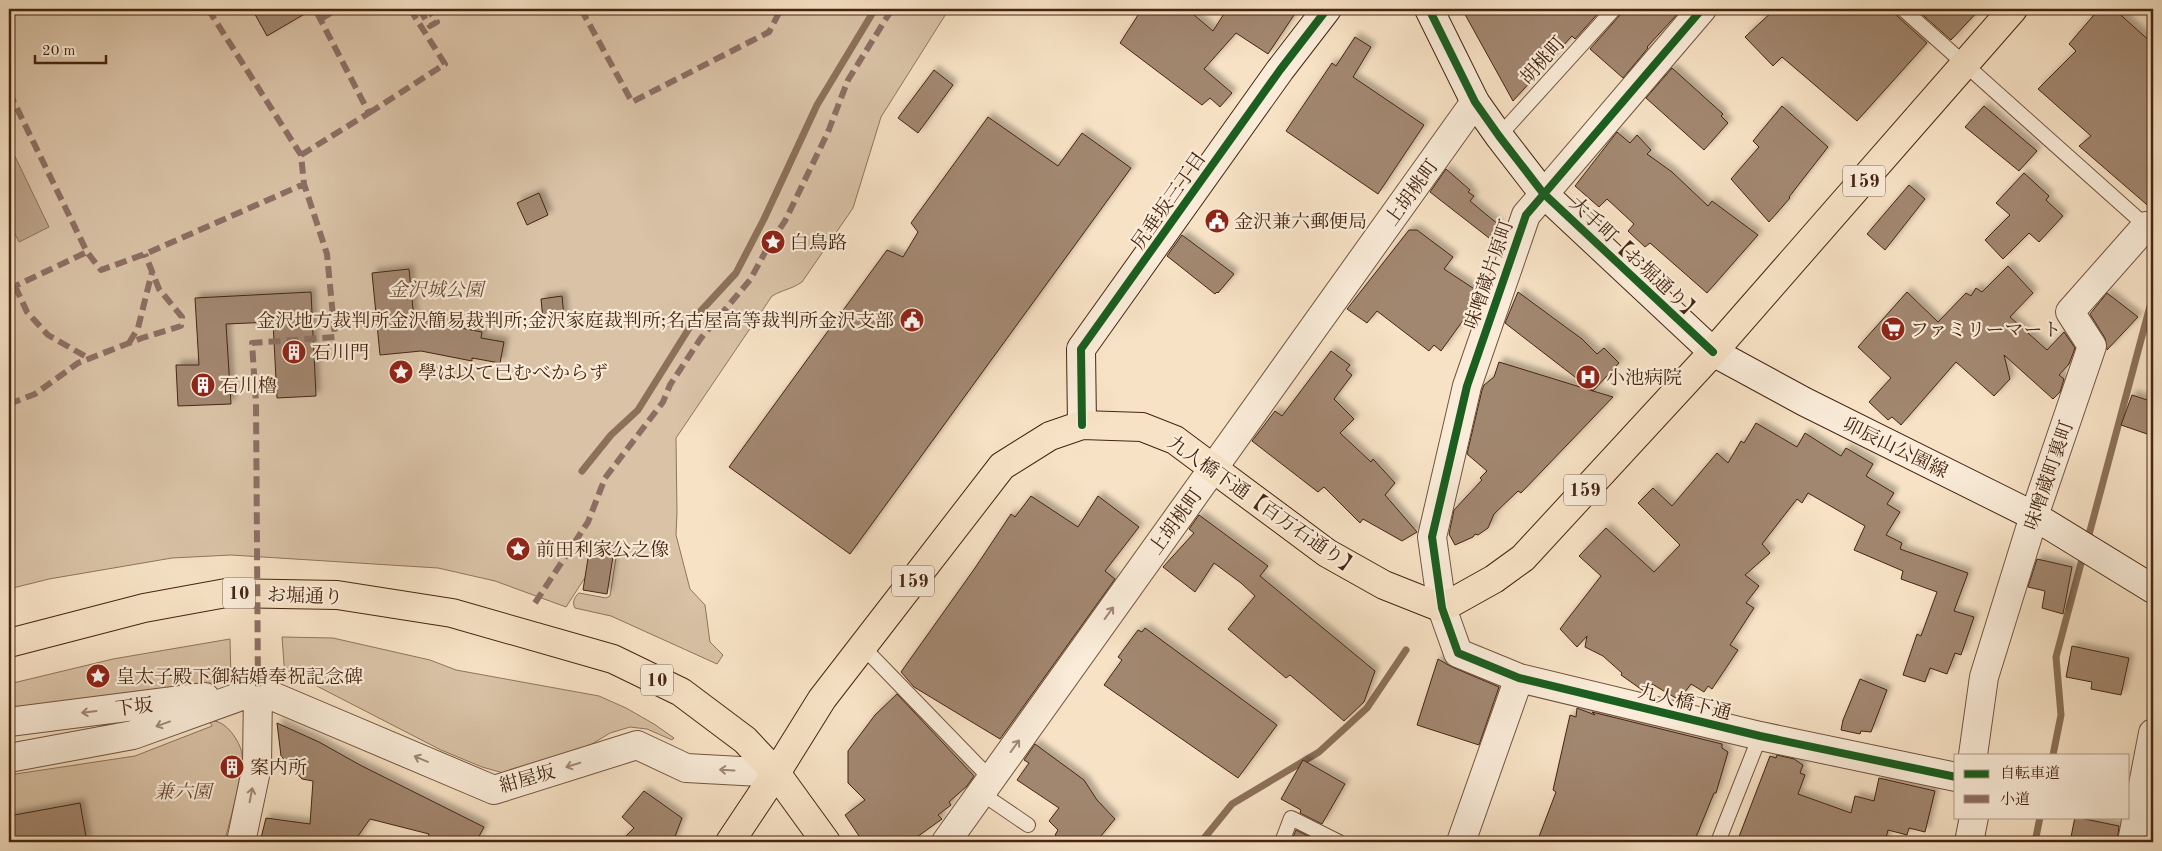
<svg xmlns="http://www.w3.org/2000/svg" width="2162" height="851" font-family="'Old Standard TT','Noto Serif JP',serif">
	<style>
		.green { fill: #d9c2a6; stroke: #90745c }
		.water { fill: #bba288; stroke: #8c7058 }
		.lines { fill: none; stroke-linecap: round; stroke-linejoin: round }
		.stream { stroke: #8c7058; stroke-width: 7 }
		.building { fill: #a2876f; stroke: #462511; filter: url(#shadow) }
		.lane-casing { stroke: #72543e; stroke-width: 16 }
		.street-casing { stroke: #72543e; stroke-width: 30 }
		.secondary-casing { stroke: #462511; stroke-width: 30 }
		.primary-casing { stroke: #462511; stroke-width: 30 }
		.highway-casing { stroke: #462511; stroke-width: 30 }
		.lane { stroke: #faecd9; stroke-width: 14 }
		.street { stroke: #faecd9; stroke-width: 28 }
		.secondary { stroke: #faecd9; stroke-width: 28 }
		.primary { stroke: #f7e2c5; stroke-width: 28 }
		.highway { stroke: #f7e2c5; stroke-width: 28 }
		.quiet { stroke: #8d6e63; stroke-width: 6; stroke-dasharray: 12 6; stroke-linecap: butt }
		.cycleway-casing { stroke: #faecd9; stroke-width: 11 }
		.cycleway { stroke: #1b5e20; stroke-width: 8 }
		.oneway { stroke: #a08875 }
		.labels { text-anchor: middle; stroke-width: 4.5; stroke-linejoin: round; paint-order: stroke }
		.shield { fill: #faecd9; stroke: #7c614d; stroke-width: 1 }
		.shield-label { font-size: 18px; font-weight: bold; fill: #462511 }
		.street-label { font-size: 19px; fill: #462511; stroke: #faecd9 }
		.poi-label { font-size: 19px; fill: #462511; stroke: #faecd9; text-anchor: start }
		.park-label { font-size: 19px; font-style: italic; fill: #6b4c36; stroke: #faecd9 }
	</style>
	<defs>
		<filter id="shadow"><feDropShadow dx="4.5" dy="-4.5" stdDeviation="2.5" flood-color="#0004"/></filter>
	</defs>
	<rect width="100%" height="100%" fill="#f7e2c5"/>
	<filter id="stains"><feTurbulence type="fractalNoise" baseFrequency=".004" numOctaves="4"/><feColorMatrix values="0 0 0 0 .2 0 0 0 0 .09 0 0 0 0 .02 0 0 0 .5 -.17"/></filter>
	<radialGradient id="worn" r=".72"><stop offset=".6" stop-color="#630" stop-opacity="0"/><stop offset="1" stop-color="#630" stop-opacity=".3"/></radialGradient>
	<path class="green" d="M9,9H949L881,117L853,208L802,282C790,290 784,289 772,296L676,438L677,513L676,535L690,589L705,605L710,642L723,655L717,664L611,616L575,608C572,603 574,597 579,593L606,598L610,596L617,551L615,546L606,545L566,607L495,581L438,568L231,555L172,558L49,579L9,589Z
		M282,637L333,638L430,660L456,670L599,696L626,708L654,724L674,738L672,740L647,729L630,727L610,733L592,744L537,765L507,774L482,767L441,750L309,682L285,677Z
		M230,639L231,680L9,714V684L113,659Z
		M213,721C226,721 240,741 242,754C244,768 229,827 224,842H9V775L135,756L212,726L210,722Z"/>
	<path class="water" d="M9,144L49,227L19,242L9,222Z"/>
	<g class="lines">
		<path class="stream" d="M582,471L611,435L638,410L698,314L736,273L764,219L817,105L875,9
			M2087,542L2153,295
			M2053,755L2061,715L2056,657L2084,552
			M1201,842L1232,804L1319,752L1367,708L1406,650
			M2035,842L2040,817"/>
	</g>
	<path class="building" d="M252,9H313L267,36Z
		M1142,9H1187L1213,31L1227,9H1298L1268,54L1236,33L1204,69L1232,93L1220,107L1210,98L1202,105L1120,43Z
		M1462,9H1602L1575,39L1572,36L1513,101Z
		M1623,9H1682L1647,47L1648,48L1623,78L1590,49L1620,15Z
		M1775,9H1894L1897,16L1927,43L1857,121L1782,57L1773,66L1745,37Z
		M1916,9H1980L1951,40Z
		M2099,9H2114L2153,44V210L2079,146L2091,136L2038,89L2076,51L2069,44Z
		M1355,37L1371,47L1353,77L1424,125L1378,194L1286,131L1332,63L1336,66Z
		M1672,68L1723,114L1721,116L1728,123L1704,150L1646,98Z
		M934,70L953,85L918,133L898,118Z
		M1782,106L1828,147L1789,197L1790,198L1769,222L1731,179L1759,147L1753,141Z
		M1984,106L2037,151L2019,171L1965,127Z
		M988,117L1058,166L1082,133L1131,168L850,554L729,467L887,250L903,257L918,232L911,223Z
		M1617,132L1630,143L1637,135L1651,150L1647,154L1672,172L1708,206L1712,201L1758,235L1707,293L1650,243L1645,247L1628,231L1634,224L1607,199L1599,207L1575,186Z
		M1446,169L1470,190L1468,192L1474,196L1470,201L1499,225L1489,238L1430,192Z
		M2024,173L2049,196L2046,200L2063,216L2039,242L2029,233L2003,259L1985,240L2010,215L1996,203Z
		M1909,185L1925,199L1885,250L1867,234Z
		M539,193L548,215L527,225L517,203Z
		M1409,230H1417L1453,257L1444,269L1482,294L1441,351L1434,345L1429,351L1377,311L1367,323L1347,309Z
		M1182,235L1234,274L1218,293L1217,292L1215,294L1167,256Z
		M2008,266L2033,293L2010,317L2047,350L2064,332L2075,348L2069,364L2059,375L2064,379L2060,392L2053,399L2004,355L2010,379L1994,396L1956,362L1901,425L1892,417L1888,420L1869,402L1891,378L1858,347L1907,292L1938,322L1966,293L1971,296L1976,288L1982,292Z
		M409,269L414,319L482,332L481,338L504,342L500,363L472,358V361L421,351L380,355L372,273Z
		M311,292L316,396L277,398L273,322L226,324L231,404L178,406L176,365H199L195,298Z
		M1518,292L1582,339L1597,354L1604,348L1619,363L1593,391L1613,397L1521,493L1518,491L1494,514L1488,528L1478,535L1475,534L1473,537L1455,545L1449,534L1454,510L1482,480L1480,478L1487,471L1467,454L1482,390L1484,385L1494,377L1499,362L1593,391L1505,323Z
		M2107,293L2138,317L2107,350L2105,338L2090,314Z
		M562,296L564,317L543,319L541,299Z
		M1331,351L1350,365L1346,370L1352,375L1334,399L1354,419L1340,433L1371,462L1373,459L1395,483L1385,495L1417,532L1402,541L1363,519L1360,523L1324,487L1318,492L1252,441L1275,411L1282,416Z
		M2132,395L2153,402V436L2121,425Z
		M1756,423L1797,447L1805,433L1841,456L1846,448L1873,464L1866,476L1894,493L1887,504L1900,512L1886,535L1902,543L1900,549L1968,573L1954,611L1974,617L1961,655L1955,653L1947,674L1930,668L1925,682L1903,675L1917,634L1921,636L1937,592L1901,579L1903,571L1854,550L1865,526L1808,493L1802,503L1797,499L1762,544L1770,553L1745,575L1759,586L1746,603L1754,608L1730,645L1738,650L1712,689L1708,686L1704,692L1691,684L1679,700L1652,684L1645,692L1621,675L1622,673L1603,656L1585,647L1587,636L1577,647L1560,629L1601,576L1579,556L1606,528L1654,572L1680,545L1638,503L1653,488L1672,506L1717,453L1728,463L1741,441L1744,443Z
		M1031,496L1078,527L1098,496L1139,527L1105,571L1115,579L1000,739L914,687L901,672L975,568L1011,514L1015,517Z
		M1199,515L1268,566L1260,576L1375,671L1364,702L1344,721L1290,675L1286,678L1228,629L1255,596L1241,583L1214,563L1195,592L1163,567L1194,533L1189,529Z
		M590,546L614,550L607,594L583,590Z
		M2037,559L2072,567L2063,614L2042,608L2045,591L2028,587Z
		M1145,628L1277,725L1238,778L1104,685L1122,660L1118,657L1138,630L1142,632Z
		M2072,646L2129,658L2121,695L2091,689L2092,682L2066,677Z
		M1438,659L1452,667L1499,687L1479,745L1417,725Z
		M1860,679L1887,690L1871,732L1861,731L1860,734L1841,730L1843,720Z
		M897,694L974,776L967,786L949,802L951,805L938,815L942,819L910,842H863L845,815L865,800L848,783V751L875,715Z
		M1577,708L1595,715L1592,712L1722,744V748L1728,752L1716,793H1714L1694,842H1537L1556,792L1553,790L1570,715L1576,717Z
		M277,723L319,742L360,765L484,827L476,842H426L429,834L370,819L358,836L357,842H260L266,818L310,824L313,781L302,779L281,756Z
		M1035,744L1084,780L1097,800L1115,819L1096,842H1064L1055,835L1058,830L1049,821L1059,808L1017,780L1029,763L1024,760Z
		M1777,755L1794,759L1803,765L1800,773L1805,775L1798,794L1851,813L1855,796L1874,801L1879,778L1935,791L1925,832L1909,828L1907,835L1888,830L1885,842H1737L1770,756L1776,758Z
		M1303,760L1345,784L1322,824L1300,813L1301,810L1281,799Z
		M644,791L682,818L673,842H620L634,828L622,817Z
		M80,803L87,842H9V816Z
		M2075,817L2119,826L2117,842H2070Z
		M1296,830L1314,839L1312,842H1291Z"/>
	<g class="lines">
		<defs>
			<path id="lane" d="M1903,9L2146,226
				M1499,136L1614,9
				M862,646L991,779
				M981,793L1028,825
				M1282,842L1291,818L1339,842
				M1718,842L1760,736"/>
			<path id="street" d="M1702,9L1526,215L1467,386L1432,537L1442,608L1458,653L1519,678L1760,736L1956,777
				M258,690L494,790L637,745L686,768L776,773
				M9,722L205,697
				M1973,755L1984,677L2034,516L2092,346L2070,312L2146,226L2153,233
				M9,758L133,735L258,690
				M241,842L257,766L258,690
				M946,842L1475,102
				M1461,842L1519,678
				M1969,842L1974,817
				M2132,842L2153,733"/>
			<path id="secondary" d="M1429,9L1475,102L1499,136L1543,193L1713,352L1805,402L2034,516L2153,589
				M1082,425L1081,349L1280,70L1327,9"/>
			<path id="primary" d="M9,643L144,608L226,593L337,595L452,613L613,659L681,692L745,740L776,773L730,842"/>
			<path id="highway" d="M826,842L776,773L822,699L1002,466L1050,436L1082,425L1142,427L1175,440L1327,553L1384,585L1442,608L1494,579L1523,558L1713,352L2013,9"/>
		</defs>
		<use href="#lane" class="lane-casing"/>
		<use href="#street" class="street-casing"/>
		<use href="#secondary" class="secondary-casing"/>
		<use href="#primary" class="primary-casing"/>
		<use href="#highway" class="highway-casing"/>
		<use href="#lane" class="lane"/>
		<use href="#street" class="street"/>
		<use href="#secondary" class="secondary"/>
		<use href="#primary" class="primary"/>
		<use href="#highway" class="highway"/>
		<path class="quiet" d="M208,9L301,155L304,184L327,254L335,337L252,343L256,403L258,690
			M419,9L430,26L437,22L428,9
			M581,9L632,102L769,32L781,9
			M321,19L337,9
			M9,92L87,252L101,270L145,254L304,184
			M369,113L445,64L410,9
			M301,155L369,113L315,9
			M15,286L27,312L48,335L90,359
			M9,289L87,252
			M129,343L138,328L152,272
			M9,404L35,394L78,363L142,338L181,326L182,317L159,289L145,254
			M535,603L588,522L605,478L663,402L670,385L701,338L750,280L769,245L785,221L828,132L848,80L892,9"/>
		<defs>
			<path id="cycleway" d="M1429,9L1475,102L1499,136L1543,193L1713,352
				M1702,9L1526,215L1467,386L1432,537L1442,608L1458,653L1519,678L1760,736L1956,777
				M1082,425L1081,349L1280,70L1327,9"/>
		</defs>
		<use href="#cycleway" class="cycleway-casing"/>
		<use href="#cycleway" class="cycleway"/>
	</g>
	<defs><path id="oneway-shaft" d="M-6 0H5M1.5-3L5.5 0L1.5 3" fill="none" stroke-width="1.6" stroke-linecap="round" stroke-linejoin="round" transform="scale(1.25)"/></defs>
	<g class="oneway">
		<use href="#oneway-shaft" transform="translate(1109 613) rotate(-54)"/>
		<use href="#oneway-shaft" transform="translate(89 712) rotate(173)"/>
		<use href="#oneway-shaft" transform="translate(163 724) rotate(160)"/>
		<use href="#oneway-shaft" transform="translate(1015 746) rotate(-54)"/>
		<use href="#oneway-shaft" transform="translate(421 759) rotate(-157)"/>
		<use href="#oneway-shaft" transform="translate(573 765) rotate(163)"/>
		<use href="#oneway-shaft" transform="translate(727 770) rotate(-177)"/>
		<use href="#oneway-shaft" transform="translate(251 795) rotate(-79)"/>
	</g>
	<defs>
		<symbol id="civic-disc" viewBox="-11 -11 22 22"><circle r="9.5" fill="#8f2418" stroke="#faecd9"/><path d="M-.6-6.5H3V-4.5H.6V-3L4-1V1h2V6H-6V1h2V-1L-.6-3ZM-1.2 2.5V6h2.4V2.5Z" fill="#fff"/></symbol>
		<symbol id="sight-disc" viewBox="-11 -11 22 22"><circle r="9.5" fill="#8f2418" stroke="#faecd9"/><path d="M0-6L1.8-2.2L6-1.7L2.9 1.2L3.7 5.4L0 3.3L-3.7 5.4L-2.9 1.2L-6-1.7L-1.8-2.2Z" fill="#fff"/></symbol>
		<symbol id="supermarket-disc" viewBox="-11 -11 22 22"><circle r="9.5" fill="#8f2418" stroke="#faecd9"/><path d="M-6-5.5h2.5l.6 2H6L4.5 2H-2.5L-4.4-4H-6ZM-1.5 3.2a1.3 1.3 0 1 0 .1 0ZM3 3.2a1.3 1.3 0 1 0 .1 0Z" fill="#fff"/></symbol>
		<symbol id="building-disc" viewBox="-11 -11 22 22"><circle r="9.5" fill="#8f2418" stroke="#faecd9"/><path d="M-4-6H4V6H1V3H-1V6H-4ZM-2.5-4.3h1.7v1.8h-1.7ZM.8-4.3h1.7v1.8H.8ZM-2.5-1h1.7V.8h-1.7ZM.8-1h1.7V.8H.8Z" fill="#fff"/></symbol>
		<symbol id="hospital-disc" viewBox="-11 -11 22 22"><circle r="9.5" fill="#8f2418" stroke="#faecd9"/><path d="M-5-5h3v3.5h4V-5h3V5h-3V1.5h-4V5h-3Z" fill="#fff"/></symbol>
	</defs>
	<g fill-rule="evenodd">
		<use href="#civic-disc" x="1203" y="207" width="28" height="28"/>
		<use href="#sight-disc" x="759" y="228" width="28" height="28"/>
		<use href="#civic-disc" x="898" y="306" width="28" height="28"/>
		<use href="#supermarket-disc" x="1879" y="315" width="28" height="28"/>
		<use href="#building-disc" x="280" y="338" width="28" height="28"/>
		<use href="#sight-disc" x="387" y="358" width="28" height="28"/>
		<use href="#hospital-disc" x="1574" y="363" width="28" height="28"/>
		<use href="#building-disc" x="189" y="371" width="28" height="28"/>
		<use href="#sight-disc" x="504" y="535" width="28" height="28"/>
		<use href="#sight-disc" x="84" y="662" width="28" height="28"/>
		<use href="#building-disc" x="218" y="753" width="28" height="28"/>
	</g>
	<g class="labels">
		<g class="shield">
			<rect x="1843" y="165.5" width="42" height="31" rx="4"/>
			<rect x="1564" y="474.5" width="42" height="31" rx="4"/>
			<rect x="892" y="565.5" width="42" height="31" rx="4"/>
			<rect x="223" y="577.5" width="32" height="31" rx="4"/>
			<rect x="641" y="664.5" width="32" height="31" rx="4"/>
		</g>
		<g class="shield-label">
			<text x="1864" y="187">159</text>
			<text x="1585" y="496">159</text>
			<text x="913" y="587">159</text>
			<text x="239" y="599">10</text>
			<text x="657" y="686">10</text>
		</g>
		<g class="street-label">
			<text transform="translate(1542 60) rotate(-48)" y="7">胡桃町</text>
			<text transform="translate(1411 192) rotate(-54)" y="7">上胡桃町</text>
			<text transform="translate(1168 200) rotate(-55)" y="7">尻垂坂三丁目</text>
			<text transform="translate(1636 258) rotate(43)" y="7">大手町【お堀通り】</text>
			<text transform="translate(1488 274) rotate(-71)" y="7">味噌蔵片原町</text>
			<text transform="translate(1896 447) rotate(26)" y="7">卯辰山公園線</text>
			<text transform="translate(2048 475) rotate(-71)" y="7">味噌蔵町裏町</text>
			<text transform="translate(1264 505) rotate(35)" y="7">九人橋下通【百万石通り】</text>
			<text transform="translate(1175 521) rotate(-54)" y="7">上胡桃町</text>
			<text transform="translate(305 595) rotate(2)" y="7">お堀通り</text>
			<text transform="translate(1685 701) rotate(14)" y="7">九人橋下通</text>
			<text transform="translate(134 706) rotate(-7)" y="7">下坂</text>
			<text transform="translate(527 778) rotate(-16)" y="7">紺屋坂</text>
		</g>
		<g class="poi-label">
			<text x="1234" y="228">金沢兼六郵便局</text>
			<text x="790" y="249">白鳥路</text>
			<text x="894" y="327" text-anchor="end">金沢地方裁判所金沢簡易裁判所;金沢家庭裁判所;名古屋高等裁判所金沢支部</text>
			<text x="1910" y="336">ファミリーマート</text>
			<text x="312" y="359">石川門</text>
			<text x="418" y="379">學は以て已むべからず</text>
			<text x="1606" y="384">小池病院</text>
			<text x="220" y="392">石川櫓</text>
			<text x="536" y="556">前田利家公之像</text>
			<text x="116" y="683">皇太子殿下御結婚奉祝記念碑</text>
			<text x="250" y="774">案内所</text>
		</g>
		<g class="park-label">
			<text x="436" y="296">金沢城公園</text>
			<text x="183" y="798">兼六園</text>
		</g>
	</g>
	<rect width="2162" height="851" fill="none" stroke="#f7e2c5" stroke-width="30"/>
	<rect x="10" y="10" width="2142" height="831" fill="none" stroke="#462511" stroke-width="2.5"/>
	<rect x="15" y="15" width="2132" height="821" fill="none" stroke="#462511"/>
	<rect x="1954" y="754" width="175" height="65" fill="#faecd9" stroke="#b29c89"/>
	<rect x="1964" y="770" width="25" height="8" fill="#1b5e20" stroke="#b29c89"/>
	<text x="2000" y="778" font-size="15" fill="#462511">自転車道</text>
	<rect x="1964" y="795" width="25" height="8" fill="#8d6e63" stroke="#b29c89"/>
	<text x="2000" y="804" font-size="15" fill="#462511">小道</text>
	<path d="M35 55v8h71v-8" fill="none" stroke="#462511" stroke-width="2.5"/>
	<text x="42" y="55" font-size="15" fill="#462511" stroke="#faecd9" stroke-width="4" paint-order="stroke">20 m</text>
	<rect width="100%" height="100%" filter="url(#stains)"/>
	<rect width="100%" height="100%" fill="url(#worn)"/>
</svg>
